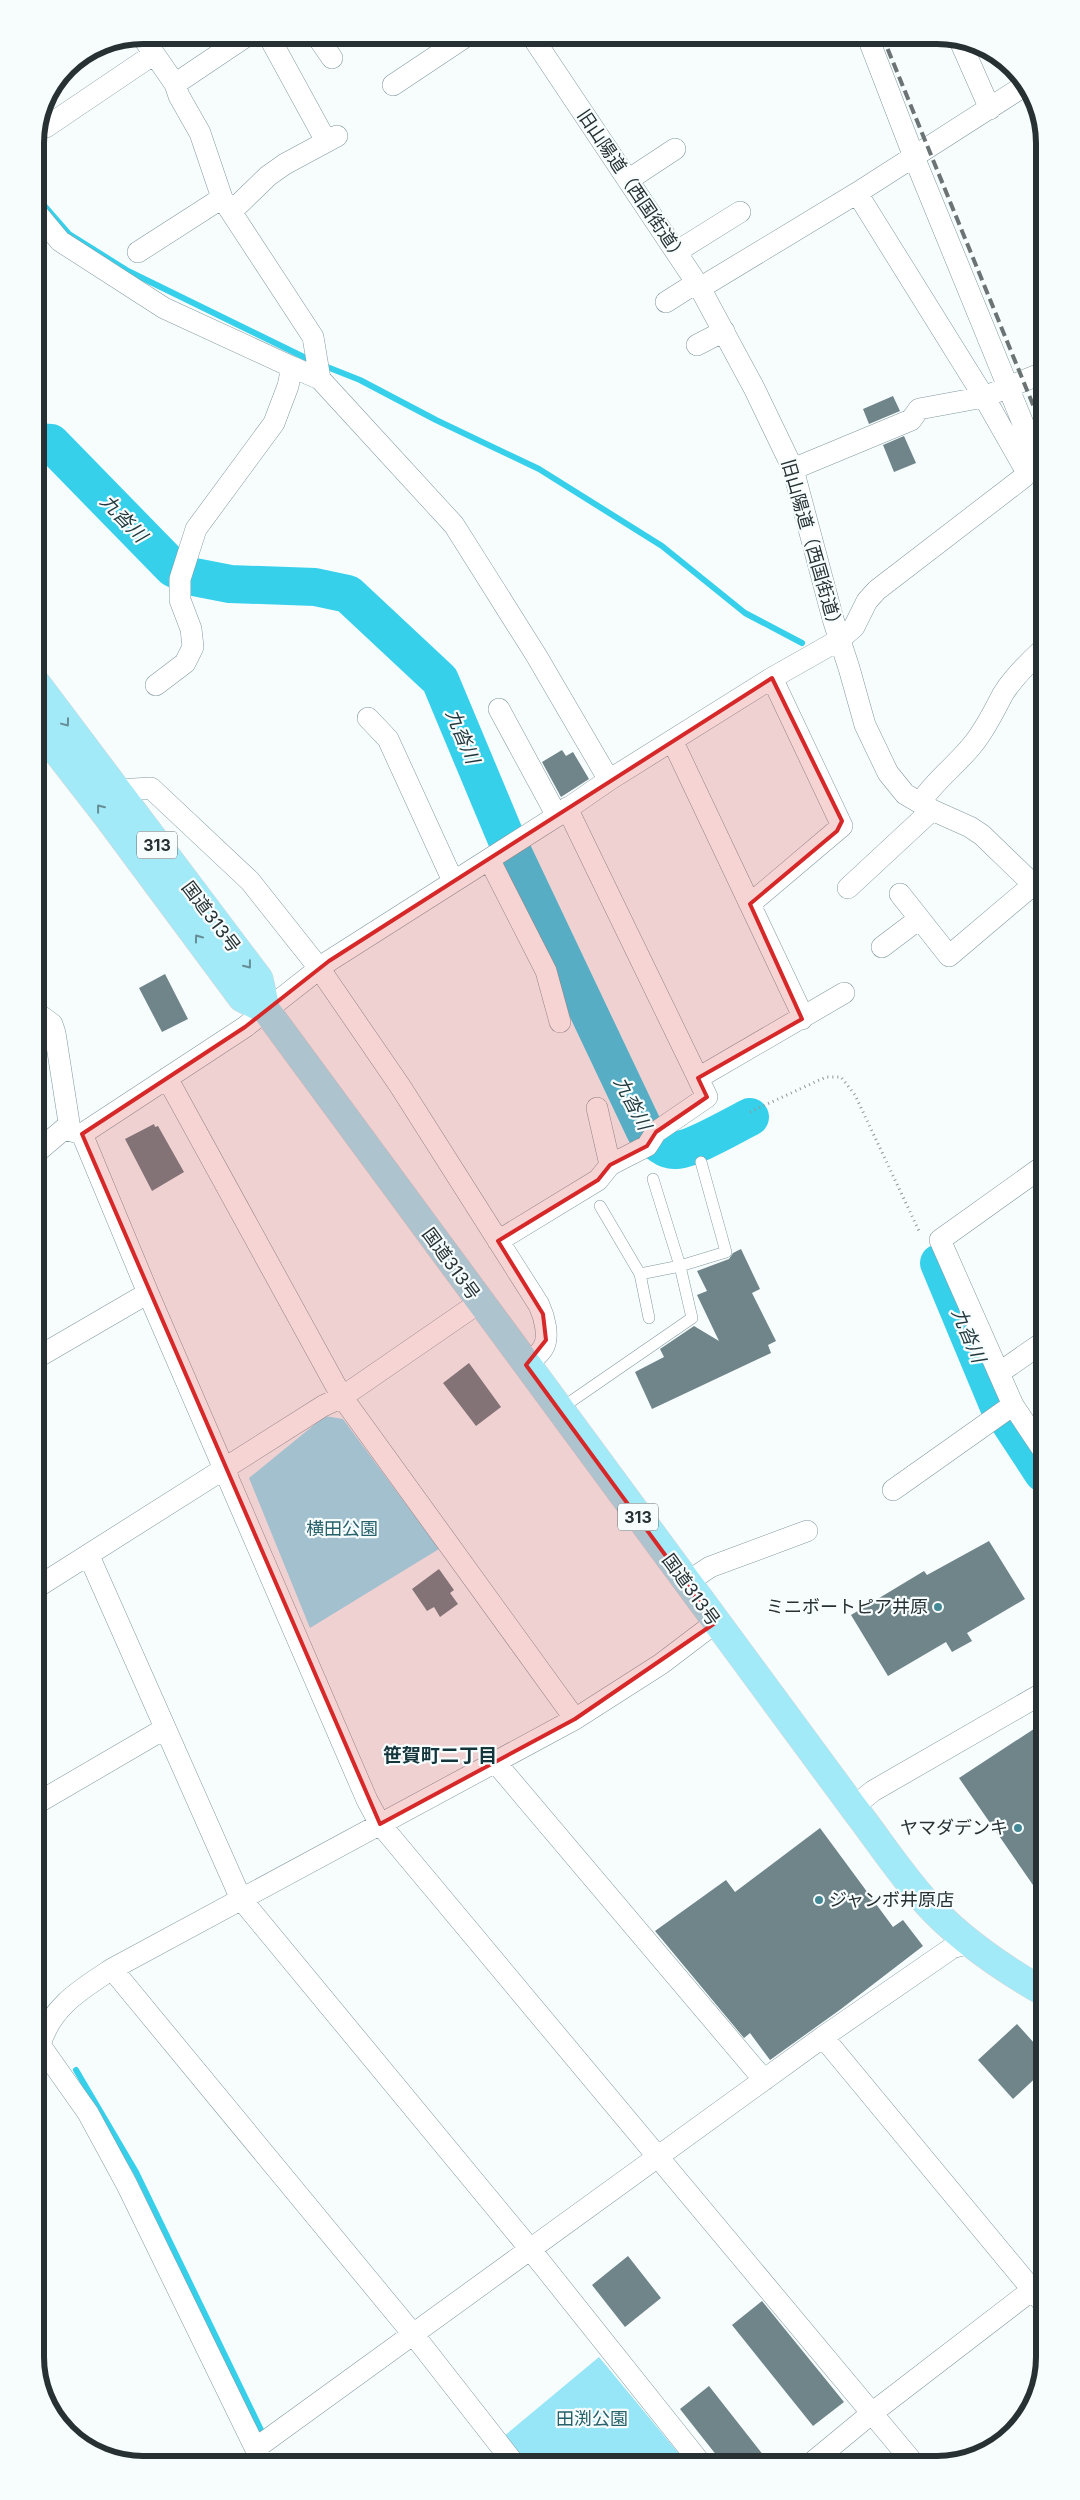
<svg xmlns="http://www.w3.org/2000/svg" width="1080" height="2500" font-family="Inter,'Noto Sans JP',sans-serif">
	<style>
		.green { fill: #96e6f8 }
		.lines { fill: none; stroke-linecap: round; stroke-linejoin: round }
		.stream { stroke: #37d0eb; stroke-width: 6 }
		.river { stroke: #37d0eb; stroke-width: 38 }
		.building { fill: #6f858a }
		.service-casing { stroke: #839a9f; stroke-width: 12 }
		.minor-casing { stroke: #839a9f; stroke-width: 22 }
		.trunk-casing { stroke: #d4d6d6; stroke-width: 29 }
		.path { stroke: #909799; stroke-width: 3; stroke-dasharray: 1 4; stroke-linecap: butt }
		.service { stroke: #fff; stroke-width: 11 }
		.minor { stroke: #fff; stroke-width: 21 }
		.trunk { stroke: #a3eaf8; stroke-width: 28 }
		.rail { stroke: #6b7375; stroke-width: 4; stroke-dasharray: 10 5; stroke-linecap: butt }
		.oneway { stroke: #658e96 }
		.marked { fill: #d62828; fill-opacity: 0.2; stroke: #d62828; stroke-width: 4; stroke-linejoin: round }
		.poi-dot { fill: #448896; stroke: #f7fcfd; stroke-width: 2 }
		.labels { text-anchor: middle; stroke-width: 4.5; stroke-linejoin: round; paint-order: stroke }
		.shield { fill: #f7fcfd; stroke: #656e70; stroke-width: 1 }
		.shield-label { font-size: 16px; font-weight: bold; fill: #273133 }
		.street-label { font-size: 18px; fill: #273133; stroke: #f7fcfd }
		.park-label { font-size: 18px; fill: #26616c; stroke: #f7fcfd }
		.poi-label { font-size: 18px; fill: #273133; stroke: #f7fcfd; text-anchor: end }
		.water-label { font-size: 19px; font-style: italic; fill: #223a3f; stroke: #f7fcfd }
		.neighbourhood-label { font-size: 19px; font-weight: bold; fill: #14353b; stroke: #f7fcfd }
		.rim { fill: none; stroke: #273133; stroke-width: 6 }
	</style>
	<rect width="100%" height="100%" fill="#f7fcfd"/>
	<path class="green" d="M325,1416L343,1419L439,1549L310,1628L249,1478Z
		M599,2357L685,2461L523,2462L503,2437Z"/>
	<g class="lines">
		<path class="stream" d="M35,195L69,234L128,271L312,361L360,380L436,420L539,469L662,546L745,613L802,643
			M76,2070L136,2172L262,2432
			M274,2457L277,2464"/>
		<path class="river" d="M36,442L51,443L173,568L189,576L230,584L315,587L348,594L440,680L506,838L645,1131C653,1138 663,1150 674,1150C690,1151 734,1125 750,1117
			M939,1263L999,1407
			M1007,1418L1043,1473"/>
	</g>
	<path class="building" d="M893,396L900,411L869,424L863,409Z
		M904,436L916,463L894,472L883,445Z
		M562,750L566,756L573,752L589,779L561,797L542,762Z
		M165,974L188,1019L162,1032L139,988Z
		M154,1124L155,1127L158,1126L184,1172L152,1191L125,1139Z
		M741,1249L760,1289L752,1293L776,1341L768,1345L771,1353L652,1409L635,1372L664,1357L660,1349L694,1326L719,1341L697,1295L707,1291L697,1271L729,1259L733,1253Z
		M469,1363L501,1407L476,1426L443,1383Z
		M989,1541L1025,1599L967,1633L972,1641L952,1652L946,1642L888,1676L851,1615L924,1571L927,1575Z
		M439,1569L454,1590L450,1593L458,1604L440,1617L434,1607L427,1611L412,1589Z
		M1043,1723L1044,1878L1033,1885L959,1778Z
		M820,1828L893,1927L903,1920L923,1946L841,2009L770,2060L750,2033L744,2038L655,1931L726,1880L735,1892Z
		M1017,2024L1044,2054V2070L1013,2099L978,2060Z
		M628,2256L661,2298L625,2327L592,2285Z
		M762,2301L844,2402L813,2426L732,2325Z
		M709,2386L768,2461H721L680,2409Z"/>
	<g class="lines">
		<defs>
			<path id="service" d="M600,1206L640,1274L649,1318
				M640,1274L680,1266L726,1252L701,1162
				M560,1409L692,1318L680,1266L653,1179"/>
			<path id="minor" d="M141,35L175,84L179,96L200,133L222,198L313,337L320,379L454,525L536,655L609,780
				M268,35L326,141
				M316,35L332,58
				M531,35L700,288L754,388L793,469L833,619L849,668L865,725L888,773L905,794L932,810L970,827L982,835L1041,892
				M867,35L914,157L1040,465
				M960,41L990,109
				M175,84L248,35
				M393,85L468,35
				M46,127L154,54
				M628,180L675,149
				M35,211L60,241L164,308L292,367
				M231,212L268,176L285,164L337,136
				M138,252L222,198
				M676,252L740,212
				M700,288L857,193L1024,86
				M666,302L696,283
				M697,345L724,331
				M793,469L911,420L919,409L984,397L1040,374
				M156,685L185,663L193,647L191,629L180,600V579L196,529L274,423L288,386L292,367L320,379
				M499,709L557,816
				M368,718L388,739L453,881
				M673,742L801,1012L802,1019
				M116,790L151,788L250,881L319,968L400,1086L539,1305C544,1316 550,1337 543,1348C539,1355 531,1360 526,1365
				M920,803C935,780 957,765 974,743C986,728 994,711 1003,694C1013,678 1027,664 1041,651
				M567,808L698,1078
				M489,859L546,971L560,1022
				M848,888L932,810
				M900,894L949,956L1034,884
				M750,904L842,826L772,678
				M882,947L919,919
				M37,1013L52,1024L55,1033L70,1129
				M167,1078L342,1397L575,1719
				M597,1108L610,1165
				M82,1134L148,1293L367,1800L380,1824L911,2460
				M38,1151L64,1129L82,1134L245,1027L329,961L557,816L609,780L772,678L839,640L854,627L867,601L877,590L1024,477L1025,469L984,397L857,193
				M1042,1167L940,1240L1013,1405L1043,1450
				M498,1241L598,1180L610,1165L647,1146L656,1132L707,1097L698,1078L844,993
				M38,1357L148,1293
				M999,1373L1042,1343
				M893,1490L1013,1405
				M89,1556L241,1899L530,2249L699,2461
				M686,1583L710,1567L807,1531
				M39,1586L323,1406L342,1397L480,1302
				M496,1763L764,2080
				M39,1802L164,1729
				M853,1807L873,1791L1043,1693
				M112,1969L413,2334L513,2462
				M823,2037L1045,2305
				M40,2045C51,2007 80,1990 112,1969L575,1719L661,1664L715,1623
				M40,2045L88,2113L127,2185L263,2464
				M256,2448L823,2037L952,1948L970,1943
				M815,2460L872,2413L1045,2280"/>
			<path id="trunk" d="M37,684L259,979L266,1010L853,1807C877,1838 899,1872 925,1901C958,1938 1002,1968 1044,1992
				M37,726L107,816L242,998L266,1010"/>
		</defs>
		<use href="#service" class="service-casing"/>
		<use href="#minor" class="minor-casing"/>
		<use href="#trunk" class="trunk-casing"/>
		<path class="path" d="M750,1112L826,1077H841L855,1095L920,1233"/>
		<use href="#service" class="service"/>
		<use href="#minor" class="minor"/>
		<use href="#trunk" class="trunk"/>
		<path class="rail" d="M882,35L1040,422"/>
	</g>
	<defs><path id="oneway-chevron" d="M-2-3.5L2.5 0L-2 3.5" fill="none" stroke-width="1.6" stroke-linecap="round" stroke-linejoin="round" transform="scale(1.25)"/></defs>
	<g class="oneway">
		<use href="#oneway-chevron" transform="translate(66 723) rotate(53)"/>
		<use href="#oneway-chevron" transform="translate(100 808) rotate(-128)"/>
		<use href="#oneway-chevron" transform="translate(198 938) rotate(-126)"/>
		<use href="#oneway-chevron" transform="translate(248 965) rotate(52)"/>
	</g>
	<path class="marked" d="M772,678L842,821L837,831L750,904L802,1019L698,1078L707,1097L656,1132L647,1146L610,1165L598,1180L498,1241L543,1314L546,1340L526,1365L715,1623L575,1719L380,1824L82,1134L245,1027L329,961Z"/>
	<g class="poi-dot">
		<circle cx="938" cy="1607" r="5"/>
		<circle cx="1018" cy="1828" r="5"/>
		<circle cx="819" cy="1900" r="5"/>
	</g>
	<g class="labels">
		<g class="shield">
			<rect x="137" y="831.5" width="40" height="27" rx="4"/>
			<rect x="618" y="1503.5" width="40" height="27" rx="4"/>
		</g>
		<g class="shield-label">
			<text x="157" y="851">313</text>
			<text x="638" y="1523">313</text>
		</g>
		<g class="street-label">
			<text transform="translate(632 186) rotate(56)" y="6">旧山陽道（西国街道）</text>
			<text transform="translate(812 546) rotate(74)" y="6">旧山陽道（西国街道）</text>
			<text transform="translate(211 917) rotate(53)" y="6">国道313号</text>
			<text transform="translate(451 1264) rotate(54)" y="6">国道313号</text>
			<text transform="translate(691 1590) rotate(54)" y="6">国道313号</text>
		</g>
		<g class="park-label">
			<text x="342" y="1535">横田公園</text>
			<text x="592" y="2425">田渕公園</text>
		</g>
		<g class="poi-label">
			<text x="928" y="1613">ミニボートピア井原</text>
			<text x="1008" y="1834">ヤマダデンキ</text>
			<text x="829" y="1906" text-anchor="start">ジャンボ井原店</text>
		</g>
		<g class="water-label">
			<text transform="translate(124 518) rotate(46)" y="7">九沓川</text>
			<text transform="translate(463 736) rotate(67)" y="7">九沓川</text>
			<text transform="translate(633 1103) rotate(62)" y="7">九沓川</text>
			<text transform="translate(969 1335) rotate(67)" y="7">九沓川</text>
		</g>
		<g class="neighbourhood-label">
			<text x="440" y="1762">笹賀町二丁目</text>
		</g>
	</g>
	<path d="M0 0H1080V2500H0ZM143 44H937A99 99 0 0 1 1036 143V2357A99 99 0 0 1 937 2456H143A99 99 0 0 1 44 2357V143A99 99 0 0 1 143 44Z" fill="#f7fcfd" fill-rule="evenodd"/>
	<path class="rim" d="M143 44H937A99 99 0 0 1 1036 143V2357A99 99 0 0 1 937 2456H143A99 99 0 0 1 44 2357V143A99 99 0 0 1 143 44Z"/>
</svg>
